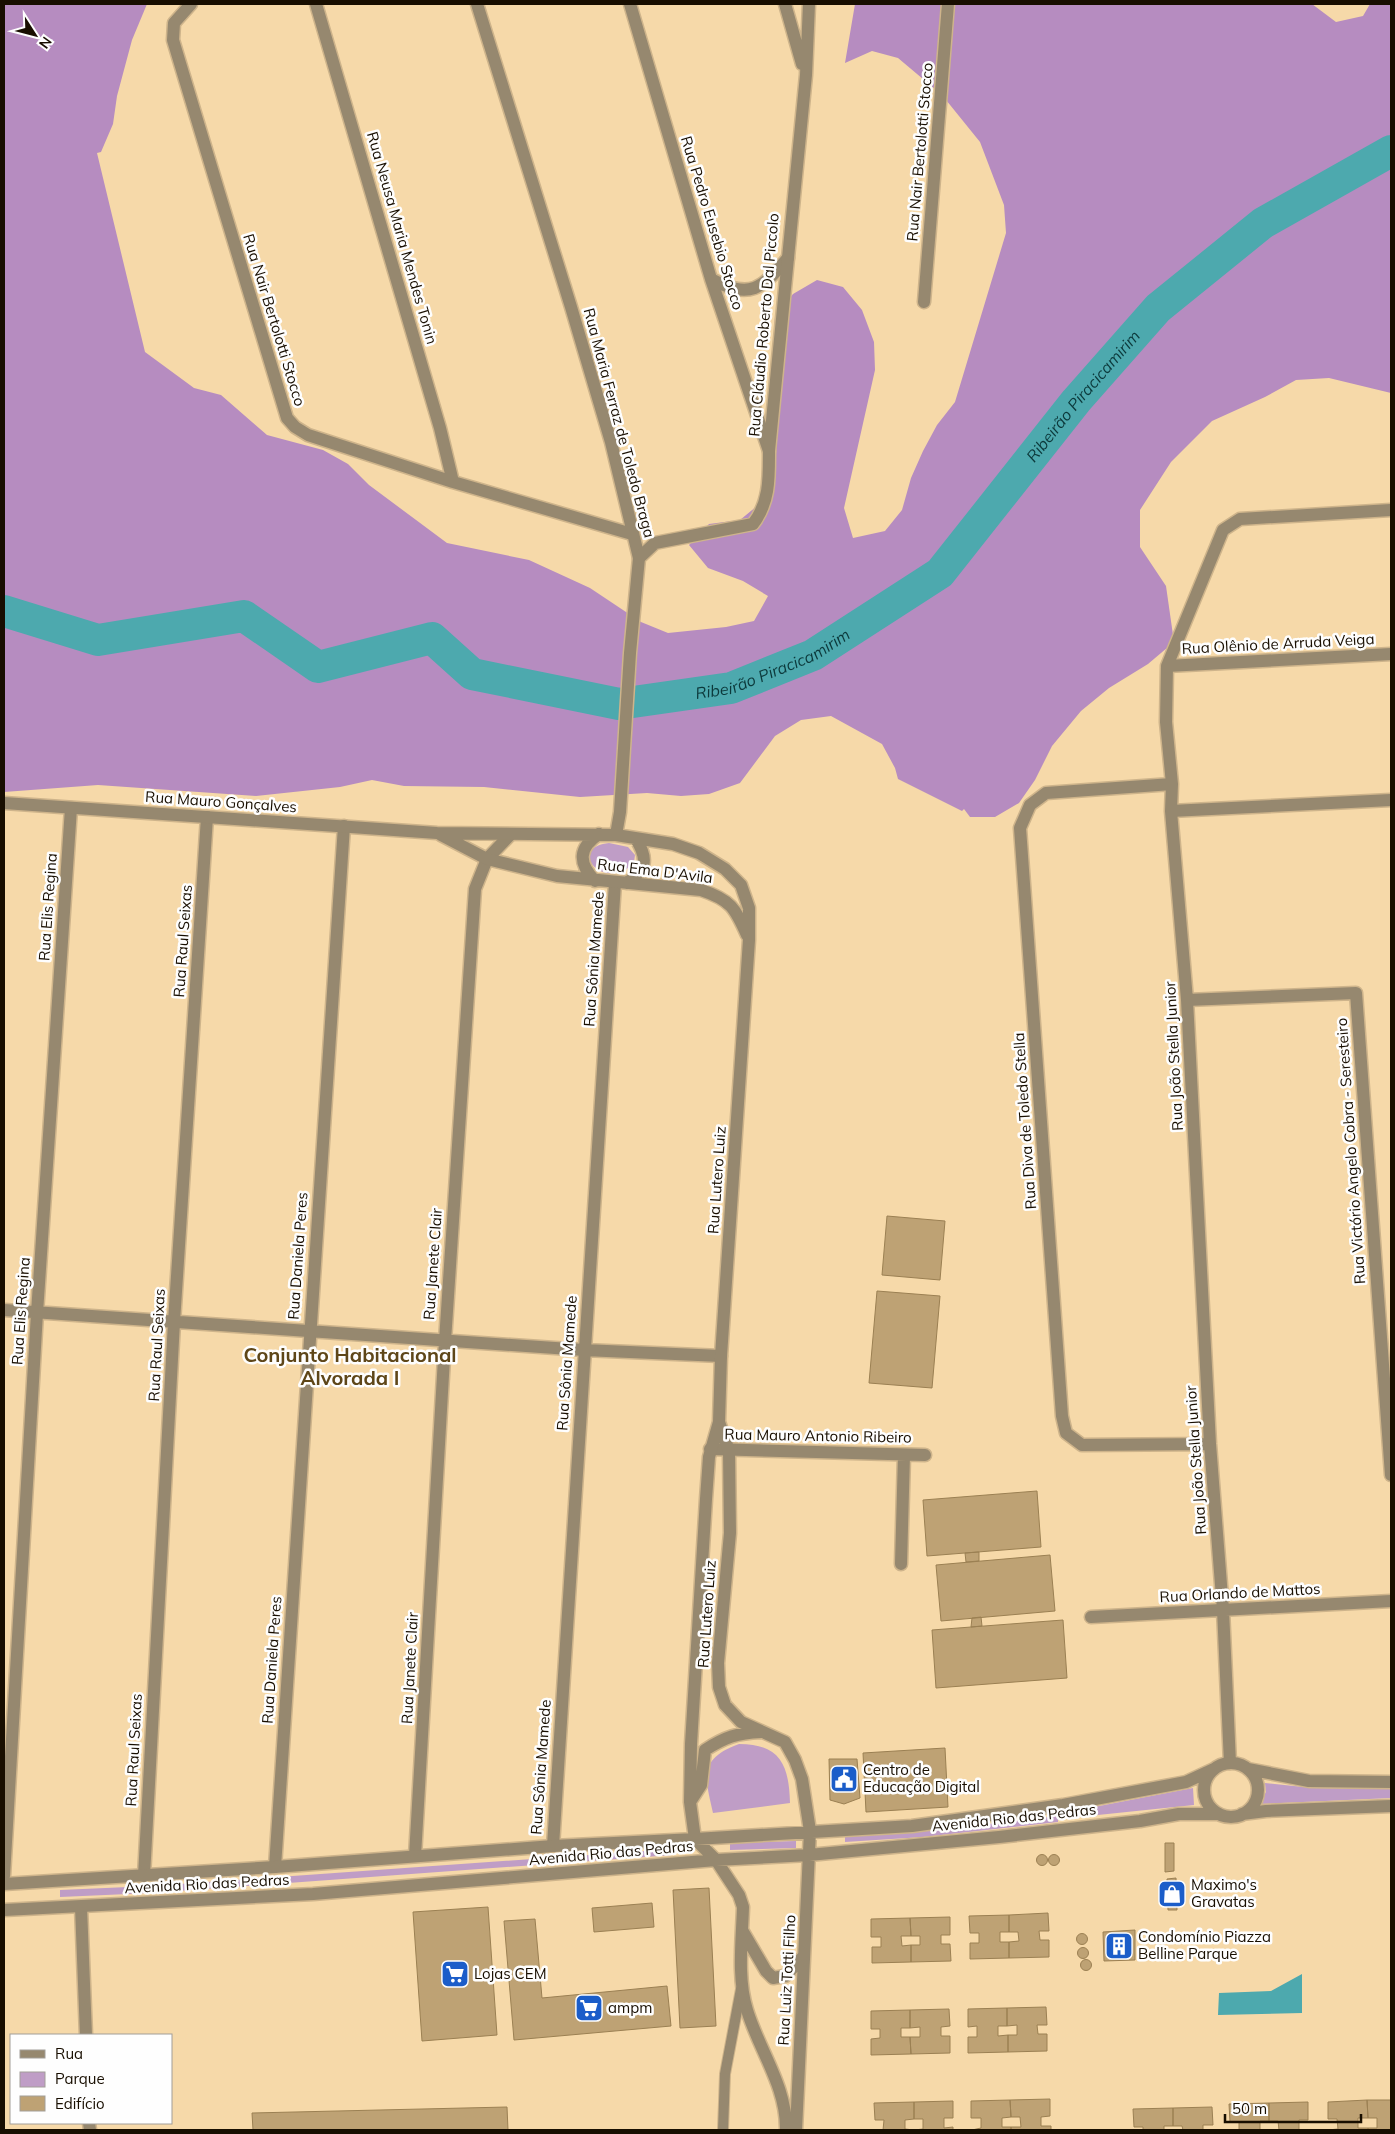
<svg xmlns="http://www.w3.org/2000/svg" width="1395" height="2134" font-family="Mulish,sans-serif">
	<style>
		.green { fill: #bf9dc6 }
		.forest { fill: #b68cc0 }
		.water { fill: #4da9ae }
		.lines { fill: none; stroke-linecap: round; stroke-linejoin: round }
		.river { stroke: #4da9ae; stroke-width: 32 }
		.building { fill: #bea274; stroke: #9b8053 }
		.service-casing { stroke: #ceb48b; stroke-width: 12 }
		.minor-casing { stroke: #ceb48b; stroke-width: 15 }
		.tertiary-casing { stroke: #ceb48b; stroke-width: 15 }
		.service { stroke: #96886f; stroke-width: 10 }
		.minor { stroke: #96886f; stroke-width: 12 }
		.tertiary { stroke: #96886f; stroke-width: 12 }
		.labels { text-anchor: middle; stroke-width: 5; stroke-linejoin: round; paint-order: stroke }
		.street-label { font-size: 15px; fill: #180e00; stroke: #fefefe }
		.poi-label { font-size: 15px; fill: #180e00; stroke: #fefefe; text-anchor: start }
		.water-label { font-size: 16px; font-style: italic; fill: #0c393b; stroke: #fefefe }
		.district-label { font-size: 20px; font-weight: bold; fill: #5e4618; stroke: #fefefe }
	</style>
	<rect width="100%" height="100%" fill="#f6d9a9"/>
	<path class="green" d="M609,843L628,847L635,855L634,862C621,880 590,876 588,853C595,846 600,844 609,843Z
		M739,1744C781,1744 789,1766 790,1803L713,1813C705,1777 698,1759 739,1744Z
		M1265,1783L1313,1788L1391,1789V1798L1259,1804L1266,1792Z
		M1193,1788L1194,1805L1069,1818L1068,1812Z
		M1058,1816V1822L923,1837L845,1842V1836L925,1831Z
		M796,1841V1848L730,1850V1843Z
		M673,1849V1855L151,1893L60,1897V1890L151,1886Z"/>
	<path class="forest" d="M4,4H147L132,40L117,96L113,124L101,152L97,153L145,352L194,388L221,395L267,435L323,450L348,464L369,485L447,543L529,560L590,588L641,622L668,633L726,627L754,621L768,596L743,581L708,568L689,545L709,524L740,520L763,501L775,317L793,294L817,280L843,287L862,310L874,342L875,370L844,508L853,538L885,531L902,510L911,478L923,451L937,425L955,402L1006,233L1004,205L980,142L942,95L898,58L872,51L845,63L855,4H1312L1336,22L1363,16L1370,4H1391V393L1329,378L1296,380L1265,397L1212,421L1171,462L1140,510V547L1166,586L1174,642L1148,664L1109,688L1081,711L1052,746L1035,780L1019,803L995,817H970L964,809L962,811L898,779L895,768L882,744L831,716L801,720L775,736L740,783L709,794L681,796L647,793L580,797L484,787L404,786L372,780L340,787L256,796L98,785L4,792Z"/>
	<path class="water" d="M1302,1974V2013L1218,2015L1219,1993L1271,1991Z"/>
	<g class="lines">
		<path class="river" id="s1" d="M4,611L98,640L244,616L318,667L432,638L472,674L619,704L731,688L813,655L940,573L1076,401L1158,308L1263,223L1391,151"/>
	</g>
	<path class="building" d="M887,1216L945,1221L940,1280L882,1275Z
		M877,1291L940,1296L932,1388L869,1383Z
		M1037,1491L1041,1547L927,1556L923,1500Z
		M979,1552V1561L966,1562L965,1553Z
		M1050,1555L1055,1611L941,1621L936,1565Z
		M981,1617L982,1626L971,1627L972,1618Z
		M1063,1620L1067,1678L936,1688L932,1630Z
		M945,1748L948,1807L866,1812L863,1753Z
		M829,1759H857L860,1798L844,1804L830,1800Z
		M1165,1843H1174V1871L1165,1872Z
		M1036.5 1860a5.5 5.5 0 1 1 11 0a5.5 5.5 0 1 1-11 0Z
		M1048.5 1860a5.5 5.5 0 1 1 11 0a5.5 5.5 0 1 1-11 0Z
		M1176,1878L1177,1910H1168L1167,1879Z
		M709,1888L716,2026L680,2028L673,1890Z
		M652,1903L654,1927L594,1932L592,1908Z
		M488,1907L497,2035L422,2041L413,1912Z
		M1048,1913L1049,1931H1039L1040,1940H1049V1957L1009,1958V1942L1019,1941L1018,1932H1009V1915Z
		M1009,1915V1932H1000V1942H1009V1958L970,1959V1943H979V1933H970L969,1916Z
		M950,1917V1935H941V1944H950L951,1961L911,1962V1945H920V1936H911L910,1918Z
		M910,1918L911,1936H901L902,1946L911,1945V1962L872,1963V1947H881V1937H871V1919Z
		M535,1919L542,1998L667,1986L671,2026L514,2040L504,1921Z
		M1135,1930V1960L1104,1961L1103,1932Z
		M1076.5 1939a5.5 5.5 0 1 1 11 0a5.5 5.5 0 1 1-11 0Z
		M1077.5 1953a5.5 5.5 0 1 1 11 0a5.5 5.5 0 1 1-11 0Z
		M1080.5 1965a5.5 5.5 0 1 1 11 0a5.5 5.5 0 1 1-11 0Z
		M1046,2007L1047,2025H1037L1038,2034H1047V2051L1008,2052V2035H1017V2025L1007,2026V2008Z
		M1007,2008V2026H998V2036L1008,2035V2052L968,2053V2037H977V2026L968,2027V2009Z
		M949,2009L950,2026L941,2027V2036H950V2053L911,2054L910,2037H920V2027L910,2028V2010Z
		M910,2010V2028H901V2037H910L911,2054L871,2055V2039L880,2038V2029H871V2011Z
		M1050,2099V2116L1041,2117V2126H1051V2130H1011V2127H1021L1020,2117H1011L1010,2100Z
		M1010,2100L1011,2117L1002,2118V2127H1011V2130H972L981,2128V2118H971V2101Z
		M1367,2100L1368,2118H1358V2128H1368V2130H1328L1338,2129L1337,2119H1328V2102Z
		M1367,2100H1391V2130H1368V2128H1377V2118H1368Z
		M953,2101V2118H944V2128L953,2127V2130H914L923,2129V2119H914V2102Z
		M914,2102V2119L905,2120V2129L914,2130H883L884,2120H875L874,2103Z
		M1308,2102V2120H1299V2130H1309H1279L1278,2121H1269V2103Z
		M1269,2103V2121H1260V2130H1239V2122H1230L1229,2104Z
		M507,2107L508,2130H253L252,2113Z
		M1212,2107L1213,2125H1203V2130H1183L1182,2126H1173V2108Z
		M1173,2108V2126H1164V2130H1143V2127H1134L1133,2109Z"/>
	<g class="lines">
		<defs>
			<path id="service" d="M723,2130L725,2074L741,1989"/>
			<path id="minor" d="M191,4L174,23L173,40L287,418L295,427L308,435L453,482L632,534
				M316,4L440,428L453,482
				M477,4L571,307L611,442L639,558
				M630,4L711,279L769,451
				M711,279C751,300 761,289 788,258
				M924,302L948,4
				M1167,666L1391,654
				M1172,784L1046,793L1030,805L1020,828L1062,1416L1066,1433L1082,1445L1210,1444
				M1171,811L1391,800
				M1187,1000L1356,993L1391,1475
				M4,1310L584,1350L721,1356
				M710,1449L925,1455
				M901,1564L904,1455
				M1091,1617L1391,1601
				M1230,1763L1223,1610L1210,1444L1187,1000L1171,811L1172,784L1166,722L1167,666L1223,530L1240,519L1391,510
				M553,1846L615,883
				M415,1856L445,1341L475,889L487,859L510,835
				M275,1867L344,826
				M4,1876L37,1313L71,808
				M144,1876L174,1322L207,817
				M81,1907L86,2035
				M89,2123L90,2130"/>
			<path id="tertiary" d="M785,4L802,64
				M4,803L437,833L616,835L673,844L699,853L725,869L741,885L749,908V940L721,1356L719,1422L709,1457L706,1499L691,1744L690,1802L695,1839L716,1860L739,1895L743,1907C742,1940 737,1978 747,2010C759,2050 787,2087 786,2130
				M441,835L487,859L557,876L701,890C731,900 735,908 747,935
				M616,835L620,812L630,653L639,558L655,543L753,524C770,502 769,477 769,451L806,75L809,4
				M595,881C578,863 578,848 599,834
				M627,883C646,869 649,860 636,839
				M719,1422L729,1451L730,1533L718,1663L719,1687L725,1705L741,1722L785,1742L795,1760L802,1779L810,1831L796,2130
				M1204 1790a27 27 0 1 1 54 0a27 27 0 1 1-54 0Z
				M1248,1769L1309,1781L1391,1782
				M690,1802L701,1785L705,1750C725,1737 737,1733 761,1732
				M1242,1814L1266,1811L1391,1806
				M4,1884L275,1867L553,1846L695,1839L912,1826L1063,1805L1186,1782L1214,1769
				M4,1910L313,1894L716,1860L809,1855L999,1837L1140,1821L1179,1814H1219
				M742,1930L766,1971L773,1978L785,1976L804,1956"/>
		</defs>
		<use href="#service" class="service-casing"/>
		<use href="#minor" class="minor-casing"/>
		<use href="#tertiary" class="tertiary-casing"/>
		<use href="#service" class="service"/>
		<use href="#minor" class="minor"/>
		<use href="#tertiary" class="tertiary"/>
	</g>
	<defs>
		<symbol id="civic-square" viewBox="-11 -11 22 22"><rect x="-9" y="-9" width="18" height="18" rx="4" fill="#1b5dc9" stroke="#fefefe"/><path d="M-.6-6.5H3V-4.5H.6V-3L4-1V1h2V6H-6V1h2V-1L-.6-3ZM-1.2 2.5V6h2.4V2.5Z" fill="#fff"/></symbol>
		<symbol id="shop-square" viewBox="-11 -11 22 22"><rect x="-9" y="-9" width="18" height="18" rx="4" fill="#1b5dc9" stroke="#fefefe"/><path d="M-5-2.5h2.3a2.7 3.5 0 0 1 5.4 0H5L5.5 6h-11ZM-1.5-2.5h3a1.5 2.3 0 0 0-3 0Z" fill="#fff"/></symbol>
		<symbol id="building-square" viewBox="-11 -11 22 22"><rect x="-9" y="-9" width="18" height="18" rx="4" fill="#1b5dc9" stroke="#fefefe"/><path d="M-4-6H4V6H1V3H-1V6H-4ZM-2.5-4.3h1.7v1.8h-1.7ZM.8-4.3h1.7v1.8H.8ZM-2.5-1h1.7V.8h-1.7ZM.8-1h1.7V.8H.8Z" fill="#fff"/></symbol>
		<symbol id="supermarket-square" viewBox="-11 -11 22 22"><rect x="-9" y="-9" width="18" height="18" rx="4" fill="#1b5dc9" stroke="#fefefe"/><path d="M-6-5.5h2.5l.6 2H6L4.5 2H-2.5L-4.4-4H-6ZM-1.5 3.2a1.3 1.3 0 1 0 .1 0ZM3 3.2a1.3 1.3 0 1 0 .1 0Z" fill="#fff"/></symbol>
	</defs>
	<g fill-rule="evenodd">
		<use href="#civic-square" x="828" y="1763" width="32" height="32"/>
		<use href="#shop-square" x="1156" y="1878" width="32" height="32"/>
		<use href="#building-square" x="1103" y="1930" width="32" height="32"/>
		<use href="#supermarket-square" x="439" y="1958" width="32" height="32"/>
		<use href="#supermarket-square" x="573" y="1992" width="32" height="32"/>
	</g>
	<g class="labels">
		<g class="street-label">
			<text transform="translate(920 152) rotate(-85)" y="5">Rua Nair Bertolotti Stocco</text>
			<text transform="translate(712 223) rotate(73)" y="5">Rua Pedro Eusebio Stocco</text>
			<text transform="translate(402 238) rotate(74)" y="5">Rua Neusa Maria Mendes Tonin</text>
			<text transform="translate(274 320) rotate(73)" y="5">Rua Nair Bertolotti Stocco</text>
			<text transform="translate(764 325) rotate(-85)" y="5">Rua Cláudio Roberto Dal Piccolo</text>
			<text transform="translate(619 423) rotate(75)" y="5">Rua Maria Ferraz de Toledo Braga</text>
			<text transform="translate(1278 644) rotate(-3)" y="5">Rua Olênio de Arruda Veiga</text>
			<text transform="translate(221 802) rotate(4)" y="5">Rua Mauro Gonçalves</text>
			<text transform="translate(655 871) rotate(7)" y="5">Rua Ema D'Avila</text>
			<text transform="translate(48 907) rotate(-86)" y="5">Rua Elis Regina</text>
			<text transform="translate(183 941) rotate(-86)" y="5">Rua Raul Seixas</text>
			<text transform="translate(594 959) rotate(-86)" y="5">Rua Sônia Mamede</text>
			<text transform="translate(1174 1056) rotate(-93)" y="5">Rua João Stella Junior</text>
			<text transform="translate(1025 1121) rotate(-94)" y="5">Rua Diva de Toledo Stella</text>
			<text transform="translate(1351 1151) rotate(-94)" y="5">Rua Victório Angelo Cobra - Seresteiro</text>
			<text transform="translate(717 1180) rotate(-86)" y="5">Rua Lutero Luiz</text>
			<text transform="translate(298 1256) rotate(-86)" y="5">Rua Daniela Peres</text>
			<text transform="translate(433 1264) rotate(-86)" y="5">Rua Janete Clair</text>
			<text transform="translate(21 1311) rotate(-86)" y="5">Rua Elis Regina</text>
			<text transform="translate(157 1345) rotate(-87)" y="5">Rua Raul Seixas</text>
			<text transform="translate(567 1363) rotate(-86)" y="5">Rua Sônia Mamede</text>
			<text transform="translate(818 1436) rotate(1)" y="5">Rua Mauro Antonio Ribeiro</text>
			<text transform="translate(1196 1460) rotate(-94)" y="5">Rua João Stella Junior</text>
			<text transform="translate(1240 1593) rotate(-3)" y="5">Rua Orlando de Mattos</text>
			<text transform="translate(707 1614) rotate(-86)" y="5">Rua Lutero Luiz</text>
			<text transform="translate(272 1660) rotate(-86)" y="5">Rua Daniela Peres</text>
			<text transform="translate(410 1668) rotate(-87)" y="5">Rua Janete Clair</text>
			<text transform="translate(134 1750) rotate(-87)" y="5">Rua Raul Seixas</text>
			<text transform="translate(541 1767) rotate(-86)" y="5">Rua Sônia Mamede</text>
			<text transform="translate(1014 1818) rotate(-6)" y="5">Avenida Rio das Pedras</text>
			<text transform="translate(611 1853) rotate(-5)" y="5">Avenida Rio das Pedras</text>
			<text transform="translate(207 1884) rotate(-3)" y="5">Avenida Rio das Pedras</text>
			<text transform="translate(787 1980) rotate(-87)" y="5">Rua Luiz Totti Filho</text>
		</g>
		<g class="poi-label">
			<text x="863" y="1775">Centro de<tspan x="863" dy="17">Educação Digital</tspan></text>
			<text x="1191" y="1890">Maximo's<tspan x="1191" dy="17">Gravatas</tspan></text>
			<text x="1138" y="1942">Condomínio Piazza<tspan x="1138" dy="17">Belline Parque</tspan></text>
			<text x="474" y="1979">Lojas CEM</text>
			<text x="608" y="2013">ampm</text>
		</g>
		<g class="water-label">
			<text dy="6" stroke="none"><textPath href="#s1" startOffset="1238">Ribeirão Piracicamirim</textPath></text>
			<text dy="6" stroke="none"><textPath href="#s1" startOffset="818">Ribeirão Piracicamirim</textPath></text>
		</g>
		<g class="district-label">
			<text x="350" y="1362">Conjunto Habitacional<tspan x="350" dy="23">Alvorada I</tspan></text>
		</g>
	</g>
	<rect width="1395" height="2134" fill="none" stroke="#180e00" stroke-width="10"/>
	<rect x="10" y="2034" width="162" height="90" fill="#fefefe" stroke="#a29e98"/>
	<rect x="20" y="2050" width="25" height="8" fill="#96886f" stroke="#a29e98"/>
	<text x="55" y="2059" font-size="15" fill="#180e00">Rua</text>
	<rect x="20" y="2072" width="25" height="15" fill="#bf9dc6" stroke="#a29e98"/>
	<text x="55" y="2084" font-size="15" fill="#180e00">Parque</text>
	<rect x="20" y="2096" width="25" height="15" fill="#bea274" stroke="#a29e98"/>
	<text x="55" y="2109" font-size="15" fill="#180e00">Edifício</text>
	<g transform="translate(35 35) rotate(126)" stroke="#fefefe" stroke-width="4" paint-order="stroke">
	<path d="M0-4L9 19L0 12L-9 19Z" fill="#180e00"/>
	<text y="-8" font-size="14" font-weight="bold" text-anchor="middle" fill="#180e00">N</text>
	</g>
	<path d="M1225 2114v8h136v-8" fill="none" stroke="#180e00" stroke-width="2.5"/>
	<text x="1232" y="2114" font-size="15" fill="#180e00" stroke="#fefefe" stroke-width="4" paint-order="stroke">50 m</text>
</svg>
